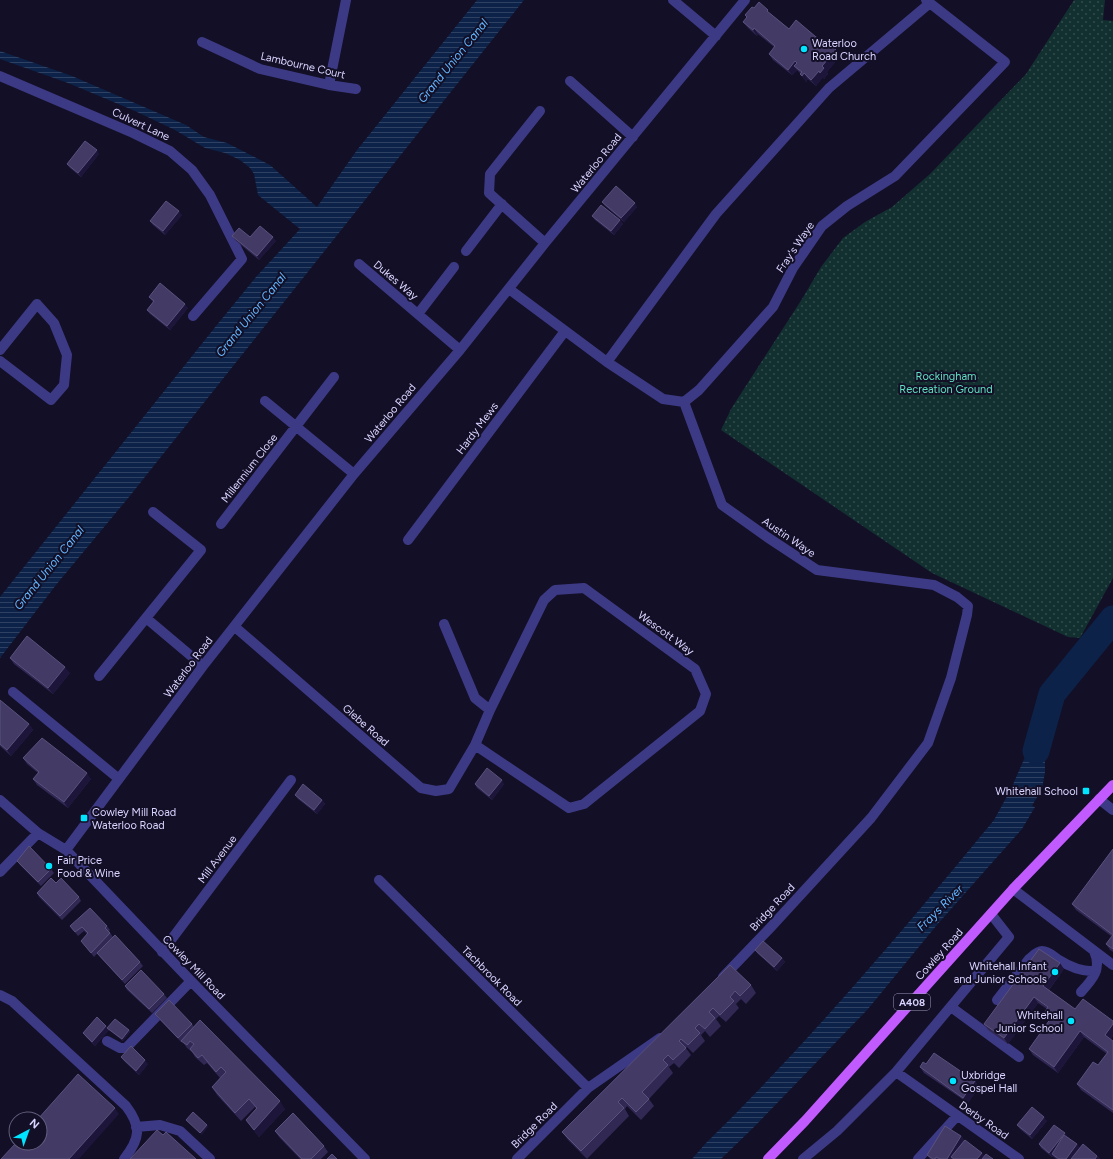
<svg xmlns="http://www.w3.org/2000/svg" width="1113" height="1159" font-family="Figtree,sans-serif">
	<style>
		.park { fill: url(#park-dots) }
		.water { fill: url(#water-rules) }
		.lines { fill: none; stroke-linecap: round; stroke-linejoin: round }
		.river { stroke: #0c2248; stroke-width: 27 }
		.minor { stroke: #3d3a85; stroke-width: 10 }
		.major { stroke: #c25bff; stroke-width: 10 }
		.wall { fill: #312854 }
		.shaded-wall { fill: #1d163a }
		.building { fill: #433a66; stroke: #5a527e }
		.poi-dot { fill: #00e5ff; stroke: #130f26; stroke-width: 1.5 }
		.labels { text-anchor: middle; stroke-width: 4; stroke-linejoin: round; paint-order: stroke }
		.shield { fill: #130f26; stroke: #9e99be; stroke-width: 1 }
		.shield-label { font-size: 10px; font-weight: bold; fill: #d9d4ff }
		.poi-label { font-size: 11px; fill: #d9d4ff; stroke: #130f26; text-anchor: start }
		.street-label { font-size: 11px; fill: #d9d4ff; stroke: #130f26 }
		.park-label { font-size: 11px; fill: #5fe0c0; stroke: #130f26 }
		.water-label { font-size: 12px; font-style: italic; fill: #62b6ff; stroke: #130f26 }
	</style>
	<defs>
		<pattern id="park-dots" width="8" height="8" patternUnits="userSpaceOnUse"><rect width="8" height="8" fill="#12302f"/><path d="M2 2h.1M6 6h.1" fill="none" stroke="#344d4e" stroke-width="1.8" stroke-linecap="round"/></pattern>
		<pattern id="water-rules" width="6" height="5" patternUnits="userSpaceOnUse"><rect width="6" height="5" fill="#0c2248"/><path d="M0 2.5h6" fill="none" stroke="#2f4163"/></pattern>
	</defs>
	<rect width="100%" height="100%" fill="#130f26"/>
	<path class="park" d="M1074,0H1105L1103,20L1113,21V578L1080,638L1068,637L932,573L721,430L731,409L802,299L821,267L843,238L865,222L892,207L930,174L1026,74Z"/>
	<path class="water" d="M477,0H524L129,497L56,585L0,658V597L216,326L256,277L300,229L258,195L254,174L250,168L240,160L225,153L205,148L175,130L135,111L68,83L0,59V51L72,76L186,125L204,137L227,143L270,165L317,207L357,150Z
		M1040,712L1056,721L1045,761V772L1042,789L1033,804L1032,806L1035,807L1022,829L936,926L868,1009L754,1127L721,1159H692L705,1144C808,1043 902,932 994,820L1011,789L1025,757Z"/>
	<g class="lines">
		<path class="river" d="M1036,751L1052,694L1113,619"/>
		<path class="minor" d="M673,0L716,36
			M202,42L260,69L329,85L356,89
			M0,76L133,133L170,151L192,170L210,195L242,259L193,316
			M570,81L633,137
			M329,85L346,0
			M540,111L490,174L489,193L545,243
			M466,251L502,204
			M359,264L460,350
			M509,289L607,362L663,399L684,402L699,390L773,307L793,268L822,226L847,206L895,176L1005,62L926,0
			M418,314L454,267
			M0,350L37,304L54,323L67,355L64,385L51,400L0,361
			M607,362L716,214L829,88L930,3
			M265,401L354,474
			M684,402L722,505L767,537L817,570L934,585L957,597L968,606L967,615L951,678L928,743L871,818L770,928L723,977
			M221,524L334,377
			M408,540L565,331
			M146,618L203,666
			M444,624L475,698L490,710
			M235,627L421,788L436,791L449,789L475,745L490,710L544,600L555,590L584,588L695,669L706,694L700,711L584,804L569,808L475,745
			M99,676L201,550L153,512
			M13,692L119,779
			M1099,799L1113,810
			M0,800L38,833L66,850L191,981L365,1159
			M66,850L203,666L354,474L460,350L545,243L745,0
			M0,872L38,833
			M379,880L588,1088
			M1013,889L1113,965
			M162,952L291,780
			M1081,992C1093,979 1102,969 1094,951
			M0,995L12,1001L126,1106C142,1127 140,1139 124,1159
			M997,1000L1029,959C1033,956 1037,951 1042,951C1049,951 1054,957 1059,960C1070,967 1083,972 1096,971
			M951,1007L1019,1057
			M107,1041L120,1048H126L191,981
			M896,1072L1019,1159
			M136,1127L160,1125L180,1131L210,1159
			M517,1159L588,1088L660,1038
			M803,1159L837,1131L896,1072L1009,937L991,914
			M918,1159L957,1116"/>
		<path class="major" d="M768,1159L805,1121L1013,889L1113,785"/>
	</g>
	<path class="wall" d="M754,8L772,15L789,29L816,37L836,50L840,56L827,72L828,74L824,79L823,77L816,86L808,79L806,82L805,80L800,74H801L797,70L792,75L773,60L769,54L774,47L758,34L757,36L748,28L743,22L747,18L745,15Z
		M99,154L81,177L70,168L67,164Z
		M602,202L637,207L624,222L605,206Z
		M182,215L165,235L153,225L150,221Z
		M592,216L620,220L623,224L614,235L595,220Z
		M232,236L250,237L276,241L259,260L235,240Z
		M149,297L188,308L170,330L150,314L147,310L153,302Z
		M10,658L70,673L53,694L14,664Z
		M0,700L29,724L33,730L11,756L0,746Z
		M23,758L91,779L68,808L37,785L33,779L38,773L27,764Z
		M475,784H504L492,800L477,788Z
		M295,795L322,800L325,804L317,814L298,799Z
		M1113,849V952L1110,950L1106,944L1111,936L1076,910L1072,904Z
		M17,861L51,869L54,873L41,886L20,865Z
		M56,883L79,897L81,901L62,920L39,897L37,893Z
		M70,926H107L110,930L109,931L113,937L140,962L143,966L125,984L100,957L97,953L111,939L94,957L81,941L87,934L84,931L78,936Z
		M755,950L782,958L785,962L777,971L758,954Z
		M730,965L751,985L756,993L746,1004L741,999L736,1004L739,1008L726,1022L719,1016L716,1019L721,1026L710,1037L705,1031L701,1035L705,1041L693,1053L687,1047L686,1048L691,1055L679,1068L674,1063L669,1067L673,1073L649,1099L654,1106L641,1120L627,1106L625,1109L629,1116L587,1159L568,1140L562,1132Z
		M1064,969L1049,990L1075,1009L1113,1021V1036L1110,1040L1113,1041V1113L1081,1090L1077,1084L1098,1065L1107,1054L1084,1037L1058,1073L1033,1055L1029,1049L1050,1020L1048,1019L1044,1013L1047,1009L1038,1003L1008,1044L988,1030L984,1024Z
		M125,986L164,994L167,998L152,1013L127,990Z
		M155,1014L192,1024L194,1027L285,1109L259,1137L246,1120L256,1109L255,1107L241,1121L217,1095L212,1087L220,1078L207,1063L204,1065L195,1057L192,1052L187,1048L182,1041L181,1042L158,1018Z
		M106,1026L107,1028L129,1030L130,1032L123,1041L109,1030L95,1046L86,1037L83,1033Z
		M121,1057L148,1064L139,1075L124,1061Z
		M926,1064L975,1081L979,1087L968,1103L924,1073L920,1067Z
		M1047,1121L1032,1139L1020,1129L1017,1125Z
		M275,1131L324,1146L328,1152L321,1159H300L279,1137Z
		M961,1136L964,1140L982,1153L984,1156L993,1159H930L927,1155Z
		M1068,1137L1080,1148L1077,1151L1097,1156L1100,1159H1056L1053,1156L1052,1157L1041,1148L1039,1144Z"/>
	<path class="shaded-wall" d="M754,28L758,34L757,36L753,30Z
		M836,50L840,56L827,72L828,74L824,79L820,73L822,66Z
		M795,61L799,67L794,66L797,70L792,75L788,70Z
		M819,71L823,77L816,86L811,80Z
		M804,73L808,79L806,82L802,76Z
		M97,150L99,154L81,177L78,173Z
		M635,203L637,207L624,222L621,218Z
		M179,211L182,215L165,235L163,231Z
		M620,220L623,224L614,235L611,231Z
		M273,237L276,241L259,260L257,256Z
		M185,304L188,308L170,330L167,326Z
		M65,667L70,673L53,694L48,688Z
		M29,724L33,730L11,756L7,750Z
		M87,773L91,779L68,808L64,802Z
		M502,780L504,784L492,800L489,796Z
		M322,800L325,804L317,814L314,810Z
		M782,958L785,962L777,971L774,967Z
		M1060,963L1064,969L1047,992L1043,986Z
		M1034,997L1038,1003L1008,1044L1004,1038Z
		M1113,1024V1036L1109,1041L1105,1035Z
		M106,1026L109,1030L95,1046L92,1042Z
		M129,1030L130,1032L123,1041L122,1039Z
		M1080,1031L1084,1037L1058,1073L1054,1067Z
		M145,1060L148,1064L139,1075L136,1071Z
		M975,1081L979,1087L968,1103L963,1098Z
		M280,1101L285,1109L259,1137L254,1130Z
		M115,1108L119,1114L79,1159H69Z
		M1044,1117L1047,1121L1032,1139L1030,1135Z
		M207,1125L208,1127L202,1135L200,1133Z
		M1065,1133L1068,1137L1052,1154L1053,1156L1052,1157L1049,1153Z
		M961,1136L964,1140L951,1157L952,1159H947Z
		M1077,1144L1080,1148L1072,1159H1066Z
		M982,1153L985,1157L983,1159H977Z
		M1097,1156L1100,1159H1095Z"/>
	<path class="building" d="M759,2L768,10L767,11L789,29L796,20L816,37L821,40L823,39L836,50L822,66L824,68L820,73L819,71L811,80L804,73L802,76L800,74L802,72L794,66L797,63L795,61L788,70L769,54L775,46L754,28L753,30L743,22L747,17L745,15L752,7L754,8Z
		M85,141L97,150L78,173L67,164Z
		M616,186L635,203L621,218L602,202Z
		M166,201L179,211L163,231L150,221Z
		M601,205L620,220L611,231L592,216Z
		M260,226L273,237L257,256L232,236L239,228L250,237Z
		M160,283L185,304L167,326L147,310L154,301L149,297Z
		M27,636L65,667L48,688L10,658Z
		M0,700L29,724L7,750L0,744Z
		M42,738L87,773L64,802L33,779L39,772L23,758Z
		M487,768L502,780L489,796L475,784Z
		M303,784L322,800L314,810L295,795Z
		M29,846L51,869L38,882L17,861Z
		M1113,849V949L1106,944L1113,935L1072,904Z
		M51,878L56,883L61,878L79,897L60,916L37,893Z
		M90,908L107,926L105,928L110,933L91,953L81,941L88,933L82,927L75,932L70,926Z
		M115,935L140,962L122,980L97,953Z
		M763,941L782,958L774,967L755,950Z
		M1039,949L1060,963L1043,986L1075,1009L1083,999L1113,1021V1024L1105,1035L1113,1041V1110L1077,1084L1093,1062L1098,1065L1108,1052L1080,1031L1054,1067L1029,1049L1051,1018L1044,1013L1048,1007L1034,997L1004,1038L984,1024Z
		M730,965L751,985L740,996L735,991L730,997L734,1001L720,1015L713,1008L709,1012L715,1018L705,1029L699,1024L695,1028L700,1033L688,1045L681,1039L679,1041L686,1048L673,1060L668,1055L663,1060L668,1065L642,1092L649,1099L636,1112L622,1098L618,1102L624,1108L581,1151L562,1132Z
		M141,970L164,994L149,1009L125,986Z
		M169,1000L192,1024L178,1038L155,1014Z
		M97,1017L106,1026L92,1042L83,1033Z
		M115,1019L129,1030L122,1039L107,1028Z
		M200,1020L280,1101L254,1130L246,1120L257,1108L249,1099L235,1113L212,1087L226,1072L221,1067L216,1072L202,1055L198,1058L190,1049L194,1044L190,1041L187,1045L181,1041Z
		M131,1046L145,1060L136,1071L121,1057Z
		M934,1053L975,1081L963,1098L920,1067L923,1062L926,1064Z
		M78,1074L115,1108L69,1159H1L16,1143H40V1119H38Z
		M1032,1107L1044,1117L1030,1135L1017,1125Z
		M193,1112L207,1125L200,1133L186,1120Z
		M293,1113L324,1146L311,1159H302L275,1131Z
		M1054,1125L1065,1133L1049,1153L1039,1144Z
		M945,1126L961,1136L947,1159H940L936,1157L935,1159H933L927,1155Z
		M157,1130L163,1135L166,1132L196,1159H130Z
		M1064,1135L1077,1144L1066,1159H1059L1052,1154Z
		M965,1140L982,1153L977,1159H954L951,1157Z
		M1083,1144L1097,1156L1095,1159H1071Z
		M332,1154L337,1159H327Z
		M986,1154L993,1159H982Z"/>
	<g class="poi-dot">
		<circle cx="804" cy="49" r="4"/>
		<rect x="1082" y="787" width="8" height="8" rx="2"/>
		<rect x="80" y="814" width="8" height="8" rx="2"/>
		<circle cx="49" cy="866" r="4"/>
		<circle cx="1055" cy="972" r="4"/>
		<circle cx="1071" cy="1021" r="4"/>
		<circle cx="953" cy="1081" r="4"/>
	</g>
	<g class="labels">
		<rect class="shield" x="894" y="994" width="36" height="16" rx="3"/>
		<g class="shield-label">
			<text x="912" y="1006">A408</text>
		</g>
		<g class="poi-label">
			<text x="812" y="47">Waterloo<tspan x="812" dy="13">Road Church</tspan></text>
			<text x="1078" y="795" text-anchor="end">Whitehall School</text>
			<text x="92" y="816">Cowley Mill Road<tspan x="92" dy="13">Waterloo Road</tspan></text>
			<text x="57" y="864">Fair Price<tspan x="57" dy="13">Food &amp; Wine</tspan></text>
			<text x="1047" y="970" text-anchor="end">Whitehall Infant<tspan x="1047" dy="13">and Junior Schools</tspan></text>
			<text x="1063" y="1019" text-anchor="end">Whitehall<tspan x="1063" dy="13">Junior School</tspan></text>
			<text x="961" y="1079">Uxbridge<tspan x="961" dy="13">Gospel Hall</tspan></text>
		</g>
		<g class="street-label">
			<text transform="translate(303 65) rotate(13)" y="4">Lambourne Court</text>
			<text transform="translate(141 124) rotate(25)" y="4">Culvert Lane</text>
			<text transform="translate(596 163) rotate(-51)" y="4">Waterloo Road</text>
			<text transform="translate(795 247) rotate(-56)" y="4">Fray's Waye</text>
			<text transform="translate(396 280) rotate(40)" y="4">Dukes Way</text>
			<text transform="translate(390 413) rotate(-50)" y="4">Waterloo Road</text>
			<text transform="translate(477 428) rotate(-53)" y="4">Hardy Mews</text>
			<text transform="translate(249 468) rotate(-52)" y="4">Millennium Close</text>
			<text transform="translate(789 537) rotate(34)" y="4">Austin Waye</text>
			<text transform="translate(666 633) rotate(36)" y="4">Wescott Way</text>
			<text transform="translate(188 667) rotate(-53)" y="4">Waterloo Road</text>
			<text transform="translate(366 725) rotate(41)" y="4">Glebe Road</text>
			<text transform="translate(217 859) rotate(-53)" y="4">Mill Avenue</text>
			<text transform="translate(772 907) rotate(-47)" y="4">Bridge Road</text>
			<text transform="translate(939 954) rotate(-48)" y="4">Cowley Road</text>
			<text transform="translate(194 967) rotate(46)" y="4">Cowley Mill Road</text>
			<text transform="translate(492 976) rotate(45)" y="4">Tachbrook Road</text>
			<text transform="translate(984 1120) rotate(35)" y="4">Derby Road</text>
			<text transform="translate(534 1125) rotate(-45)" y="4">Bridge Road</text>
		</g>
		<g class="park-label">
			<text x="946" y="380">Rockingham<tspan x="946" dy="13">Recreation Ground</tspan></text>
		</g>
		<g class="water-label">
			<text transform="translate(453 61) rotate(-51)" y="4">Grand Union Canal</text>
			<text transform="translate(251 315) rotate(-51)" y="4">Grand Union Canal</text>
			<text transform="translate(49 568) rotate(-51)" y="4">Grand Union Canal</text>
			<text transform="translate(940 908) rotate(-45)" y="4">Frays River</text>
		</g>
	</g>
	<g transform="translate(28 1131) rotate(41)"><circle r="19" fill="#130f26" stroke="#625e7d"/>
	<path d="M0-3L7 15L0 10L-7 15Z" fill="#00e5ff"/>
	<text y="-6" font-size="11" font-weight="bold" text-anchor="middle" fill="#d9d4ff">N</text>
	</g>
</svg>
